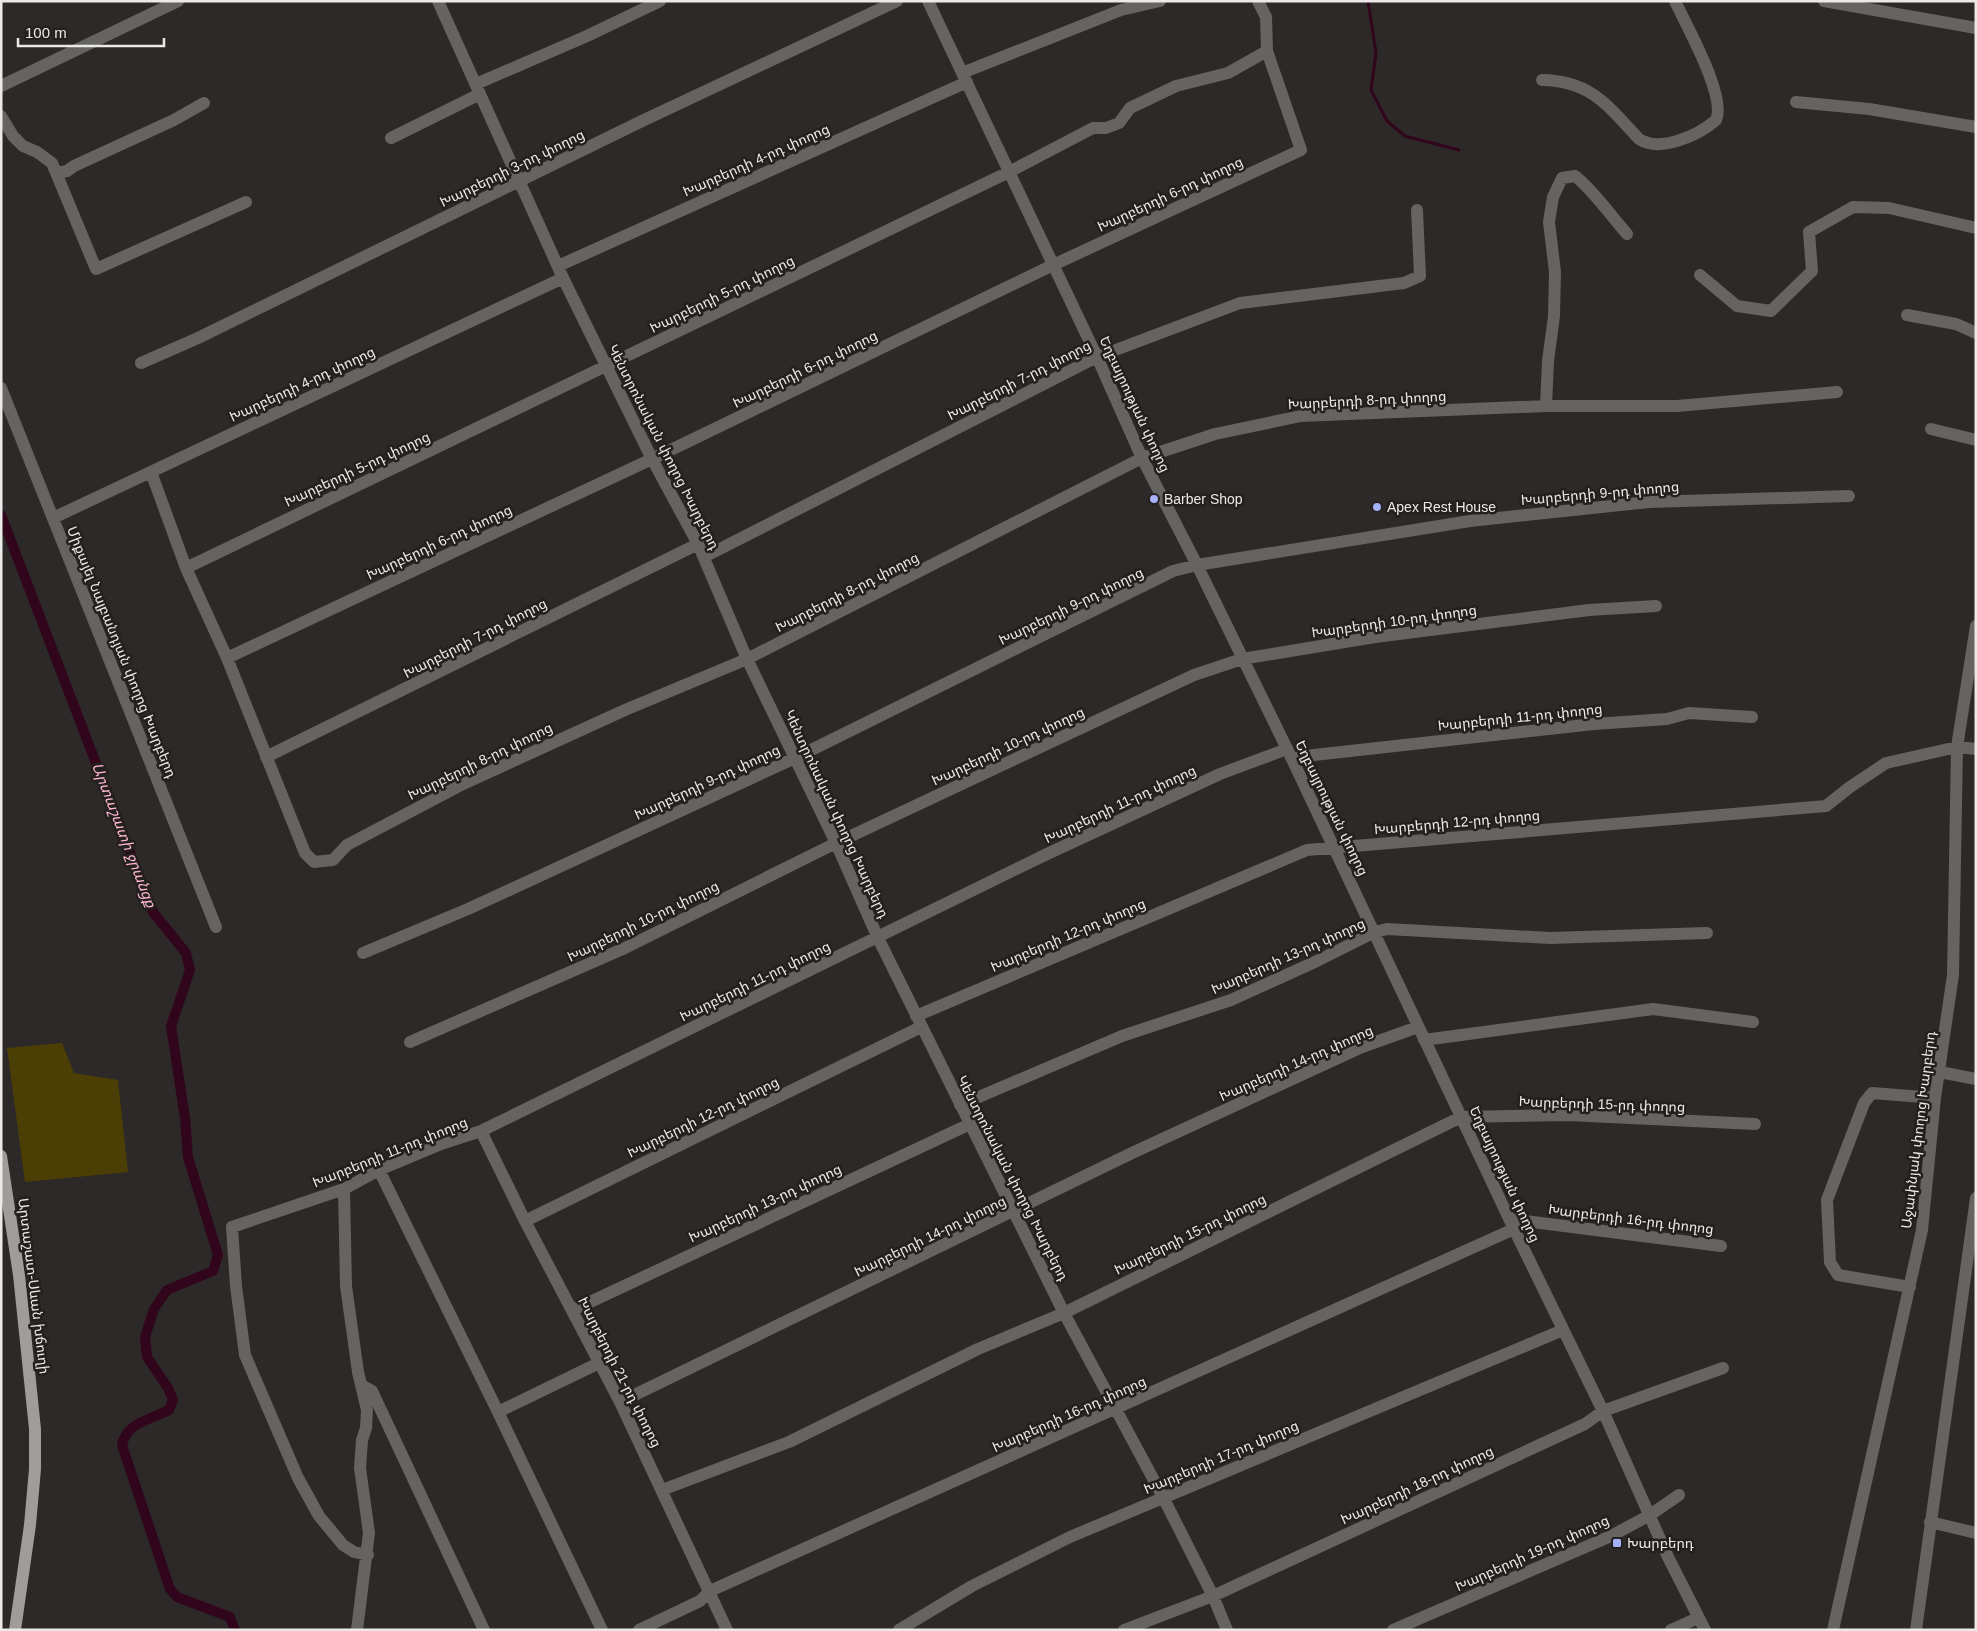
<svg xmlns="http://www.w3.org/2000/svg" width="1977" height="1631" font-family="Arial,'Noto Sans Armenian',sans-serif">
	<style>
		.green { fill: #4c3f06 }
		.lines { fill: none; stroke-linecap: round; stroke-linejoin: round }
		.stream { stroke: #31061c; stroke-width: 3 }
		.canal { stroke: #31061c; stroke-width: 10 }
		.minor { stroke: #656462; stroke-width: 12 }
		.major { stroke: #9f9c9a; stroke-width: 12 }
		.poi-dot { fill: #a6b1fc; stroke: #23201e; stroke-width: 2 }
		.labels { text-anchor: middle; stroke-width: 5; stroke-linejoin: round; paint-order: stroke }
		.street-label { font-size: 14px; fill: #eceae9; stroke: #23201e }
		.poi-label { font-size: 14px; fill: #eceae9; stroke: #23201e; text-anchor: start }
		.water-label { font-size: 15px; font-style: italic; fill: #feb5d1; stroke: #23201e }
	</style>
	<rect width="100%" height="100%" fill="#2c2928"/>
	<path class="green" d="M62,1043L74,1073L118,1080L128,1172L25,1182L7,1048Z"/>
	<g class="lines">
		<path class="stream" d="M1368,1L1376,53L1371,90L1387,121L1405,136L1459,150"/>
		<path class="canal" d="M1,515L153,912L186,953L190,970L171,1026L185,1118L188,1157L218,1255L213,1271L167,1290L154,1309L145,1337L147,1357L168,1388L173,1400L169,1410C150,1420 127,1422 122,1445L170,1589L177,1597L230,1617L235,1630"/>
		<path class="minor" d="M438,1L563,278L652,459L698,544L747,659L836,843L878,938L1064,1313L1163,1497L1213,1596L1227,1630
			M928,1L1097,357L1142,458L1197,565L1292,759L1514,1229L1603,1411L1668,1557L1705,1630
			M1824,1L1976,28
			M962,73L1121,10L1160,1
			M1542,80C1591,81 1607,105 1639,139C1660,153 1699,135 1716,120C1727,97 1686,25 1675,1
			M476,84L587,36L660,1
			M1,86L178,1
			M1796,102L1869,109L1976,127
			M1,116L13,136L23,146L37,152L52,163L96,269L246,202
			M391,138L480,94
			M57,173L67,171L74,166L174,120L204,103
			M558,266L967,82
			M1700,275L1737,306L1771,311L1812,271L1809,232L1853,207L1889,208L1976,228
			M1907,315L1956,324L1976,333
			M141,363L198,338L642,121L897,1
			M1,388L216,927
			M1546,406L1548,361L1554,316L1555,272L1549,222L1553,197L1562,178L1575,176C1595,192 1610,215 1627,234
			M1931,429L1976,440
			M151,472L186,568L227,658L305,853L314,862L333,860L347,845L463,784L625,710L747,659L1142,458L1215,434L1301,416L1546,406H1677L1837,392
			M53,518L563,278
			M704,557L1097,357L1240,303L1404,283L1420,276L1417,210
			M186,568L1009,172L1093,128H1106L1119,123L1130,108L1176,86L1228,73L1267,51
			M227,658L652,459L1053,265L1301,150L1267,51L1266,17L1258,1
			M266,757L698,544
			M1292,759L1314,755L1594,724L1667,719L1689,713L1752,717
			M363,953L468,909L795,758L1173,571L1197,565L1470,521L1649,502L1849,496
			M916,1016L1307,850L1826,806L1850,787L1886,763L1957,747L1976,749
			M1424,1040L1653,1009L1753,1022
			M410,1042L625,948L836,843L1194,675L1242,659L1375,637L1589,610L1656,606
			M1940,1072L1976,1079
			M960,1105L1122,1036L1231,1000L1317,961L1375,932L1387,929L1550,938L1707,933
			M481,1131L525,1221L620,1402L727,1630
			M379,1170L498,1412L602,1630
			M344,1189L346,1286L358,1372L367,1410L366,1428L362,1440L360,1468L369,1533L357,1630
			M1509,1219L1721,1246
			M525,1221L921,1027
			M1910,1287L1838,1275L1830,1262L1827,1200L1864,1103L1872,1093L1935,1098
			M573,1310L970,1124
			M363,1386L372,1391L484,1630
			M620,1402L1132,1153L1362,1047L1418,1027
			M498,1412L599,1363
			M662,1490L789,1442L978,1349L1064,1313L1461,1117L1568,1115L1755,1124
			M1930,1522L1976,1533
			M368,1555L354,1552L343,1545L319,1516L298,1478L245,1355L236,1286L232,1227L344,1189L379,1170L441,1144L481,1131L1047,854L1220,774L1287,749
			M639,1630L700,1601L710,1591L1514,1229
			M899,1630L972,1586L1070,1537L1563,1330
			M1124,1630L1213,1596L1585,1424L1603,1411L1723,1368
			M1393,1630L1611,1536L1650,1515L1679,1495
			M1671,1630L1698,1618
			M1833,1630L1922,1230L1935,1098L1953,975L1957,747L1976,626
			M1916,1630L1976,1198"/>
		<path class="major" d="M1,1156L19,1275L35,1429V1469L30,1525L15,1630"/>
	</g>
	<g class="poi-dot">
		<circle cx="1154" cy="499" r="5"/>
		<circle cx="1377" cy="507" r="5"/>
		<rect x="1612" y="1538" width="10" height="10" rx="2.5"/>
	</g>
	<g class="labels">
		<g class="street-label">
			<text transform="translate(756 160) rotate(-24)" y="5">Խարբերդի 4-րդ փողոց</text>
			<text transform="translate(512 168) rotate(-26)" y="5">Խարբերդի 3-րդ փողոց</text>
			<text transform="translate(1170 194) rotate(-25)" y="5">Խարբերդի 6-րդ փողոց</text>
			<text transform="translate(722 294) rotate(-26)" y="5">Խարբերդի 5-րդ փողոց</text>
			<text transform="translate(805 369) rotate(-26)" y="5">Խարբերդի 6-րդ փողոց</text>
			<text transform="translate(1019 380) rotate(-27)" y="5">Խարբերդի 7-րդ փողոց</text>
			<text transform="translate(302 384) rotate(-25)" y="5">Խարբերդի 4-րդ փողոց</text>
			<text transform="translate(1367 400) rotate(-3)" y="5">Խարբերդի 8-րդ փողոց</text>
			<text transform="translate(1135 404) rotate(65)" y="5">Եղբայրության փողոց</text>
			<text transform="translate(664 447) rotate(63)" y="5">Կենտրոնական փողոց Խարբերդ</text>
			<text transform="translate(357 469) rotate(-25)" y="5">Խարբերդի 5-րդ փողոց</text>
			<text transform="translate(1600 493) rotate(-5)" y="5">Խարբերդի 9-րդ փողոց</text>
			<text transform="translate(439 542) rotate(-25)" y="5">Խարբերդի 6-րդ փողոց</text>
			<text transform="translate(847 592) rotate(-27)" y="5">Խարբերդի 8-րդ փողոց</text>
			<text transform="translate(1071 606) rotate(-26)" y="5">Խարբերդի 9-րդ փողոց</text>
			<text transform="translate(1394 621) rotate(-8)" y="5">Խարբերդի 10-րդ փողոց</text>
			<text transform="translate(475 638) rotate(-27)" y="5">Խարբերդի 7-րդ փողոց</text>
			<text transform="translate(122 652) rotate(68)" y="5">Միքայել Նալբանդյան փողոց Խարբերդ</text>
			<text transform="translate(1520 717) rotate(-6)" y="5">Խարբերդի 11-րդ փողոց</text>
			<text transform="translate(1008 746) rotate(-25)" y="5">Խարբերդի 10-րդ փողոց</text>
			<text transform="translate(480 761) rotate(-26)" y="5">Խարբերդի 8-րդ փողոց</text>
			<text transform="translate(707 782) rotate(-25)" y="5">Խարբերդի 9-րդ փողոց</text>
			<text transform="translate(1120 804) rotate(-25)" y="5">Խարբերդի 11-րդ փողոց</text>
			<text transform="translate(1332 808) rotate(64)" y="5">Եղբայրության փողոց</text>
			<text transform="translate(837 814) rotate(65)" y="5">Կենտրոնական փողոց Խարբերդ</text>
			<text transform="translate(1457 822) rotate(-5)" y="5">Խարբերդի 12-րդ փողոց</text>
			<text transform="translate(643 921) rotate(-26)" y="5">Խարբերդի 10-րդ փողոց</text>
			<text transform="translate(1068 935) rotate(-23)" y="5">Խարբերդի 12-րդ փողոց</text>
			<text transform="translate(1288 956) rotate(-24)" y="5">Խարբերդի 13-րդ փողոց</text>
			<text transform="translate(755 981) rotate(-26)" y="5">Խարբերդի 11-րդ փողոց</text>
			<text transform="translate(1296 1063) rotate(-24)" y="5">Խարբերդի 14-րդ փողոց</text>
			<text transform="translate(1602 1104) rotate(2)" y="5">Խարբերդի 15-րդ փողոց</text>
			<text transform="translate(703 1117) rotate(-26)" y="5">Խարբերդի 12-րդ փողոց</text>
			<text transform="translate(1918 1130) rotate(-83)" y="5">Աջափնյակ փողոց Խարբերդ</text>
			<text transform="translate(390 1152) rotate(-22)" y="5">Խարբերդի 11-րդ փողոց</text>
			<text transform="translate(1505 1174) rotate(65)" y="5">Եղբայրության փողոց</text>
			<text transform="translate(1013 1178) rotate(63)" y="5">Կենտրոնական փողոց Խարբերդ</text>
			<text transform="translate(765 1203) rotate(-25)" y="5">Խարբերդի 13-րդ փողոց</text>
			<text transform="translate(1631 1219) rotate(7)" y="5">Խարբերդի 16-րդ փողոց</text>
			<text transform="translate(1190 1234) rotate(-26)" y="5">Խարբերդի 15-րդ փողոց</text>
			<text transform="translate(930 1236) rotate(-26)" y="5">Խարբերդի 14-րդ փողոց</text>
			<text transform="translate(34 1286) rotate(83)" y="5">Արտաշատ-Սևան խճուղի</text>
			<text transform="translate(620 1372) rotate(63)" y="5">Խարբերդի 21-րդ փողոց</text>
			<text transform="translate(1069 1414) rotate(-24)" y="5">Խարբերդի 16-րդ փողոց</text>
			<text transform="translate(1221 1457) rotate(-23)" y="5">Խարբերդի 17-րդ փողոց</text>
			<text transform="translate(1417 1485) rotate(-25)" y="5">Խարբերդի 18-րդ փողոց</text>
			<text transform="translate(1532 1553) rotate(-24)" y="5">Խարբերդի 19-րդ փողոց</text>
		</g>
		<g class="poi-label">
			<text x="1164" y="504">Barber Shop</text>
			<text x="1387" y="512">Apex Rest House</text>
			<text x="1627" y="1548">Խարբերդ</text>
		</g>
		<g class="water-label">
			<text transform="translate(124 835) rotate(69)" y="5">Արտաշատի ջրանցք</text>
		</g>
	</g>
	<rect width="1977" height="1631" fill="none" stroke="#eceae9" stroke-width="5"/>
	<path d="M18 38v8h146v-8" fill="none" stroke="#eceae9" stroke-width="2.5"/>
	<text x="25" y="38" font-size="15" fill="#eceae9" stroke="#23201e" stroke-width="4" paint-order="stroke">100 m</text>
</svg>
